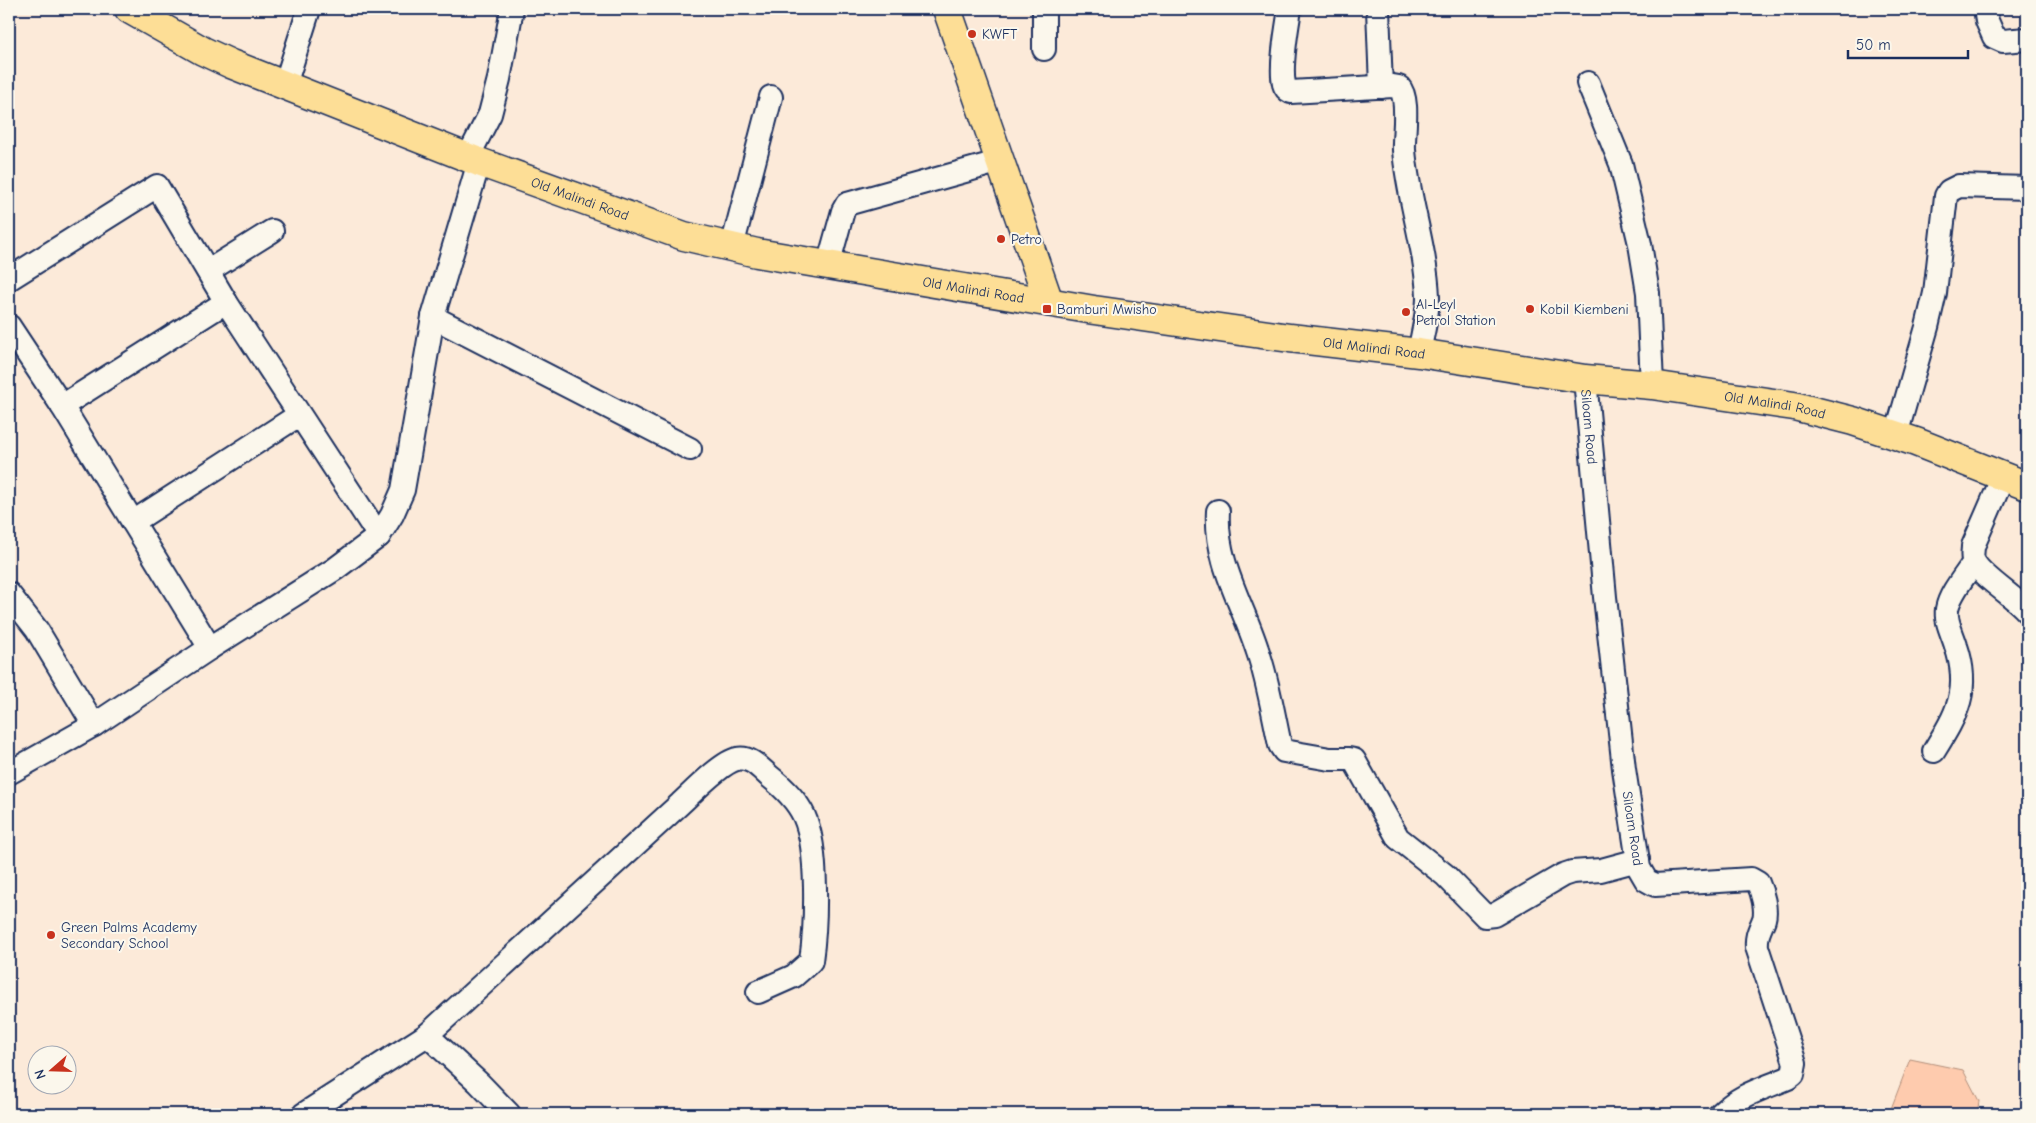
<svg xmlns="http://www.w3.org/2000/svg" width="2036" height="1123" font-family="'Comic Neue',sans-serif">
	<style>
		.building { fill: #fecbae; stroke: #b28e7a }
		.lines { fill: none; stroke-linecap: round; stroke-linejoin: round }
		.minor-casing { stroke: #1b2f5e; stroke-width: 26 }
		.major-casing { stroke: #1b2f5e; stroke-width: 31 }
		.minor { stroke: #fbf7ec; stroke-width: 22 }
		.major { stroke: #fdde96; stroke-width: 28 }
		.poi-dot { fill: #c8321e; stroke: #fbf7ec; stroke-width: 2 }
		.labels { text-anchor: middle; stroke-width: 4; stroke-linejoin: round; paint-order: stroke }
		.poi-label { font-size: 14px; fill: #1b2f5e; stroke: #fbf7ec; text-anchor: start }
		.street-label { font-size: 14px; fill: #1b2f5e; stroke: #fbf7ec }
	</style>
	<rect width="100%" height="100%" fill="#fcead9"/>
	<filter id="ink" filterUnits="userSpaceOnUse"><feTurbulence type="fractalNoise" baseFrequency=".02" numOctaves="2"/><feDisplacementMap in="SourceGraphic" scale="10" xChannelSelector="R" yChannelSelector="G"/><feConvolveMatrix kernelMatrix="1 2 1 2 8 2 1 2 1" color-interpolation-filters="sRGB"/></filter>
	<g filter="url(#ink)">
		<path class="building" d="M1910,1059L1963,1070L1979,1101L1977,1114H1889Z"/>
		<g class="lines">
			<defs>
				<g id="minor">
					<path d="M1290,9C1287,28 1280,66 1284,84C1285,88 1287,90 1291,92L1393,86L1399,87C1410,99 1403,134 1404,150C1408,199 1426,247 1428,297C1428,315 1422,335 1419,353"/>
					<path d="M1378,9L1381,87"/>
					<path d="M1985,9L1987,21L1994,37L2003,41L2027,39"/>
					<path d="M1044,49V9"/>
					<path d="M1588,83L1621,164L1640,244L1648,293L1652,385"/>
					<path d="M285,85L309,9"/>
					<path d="M468,157L490,114L499,79L512,9"/>
					<path d="M732,247L771,97"/>
					<path d="M828,265L843,211L847,204L1001,161"/>
					<path d="M208,271L272,231"/>
					<path d="M9,279L157,186L226,302L379,536"/>
					<path d="M433,317L690,449"/>
					<path d="M9,326L62,406L210,648"/>
					<path id="s1" d="M1585,379L1605,597L1624,769L1639,868L1646,880L1655,885L1751,879L1758,883C1762,892 1767,909 1764,919C1760,930 1756,935 1757,947L1795,1063L1793,1074L1788,1078C1760,1090 1743,1093 1720,1114"/>
					<path d="M62,406L226,302"/>
					<path d="M1896,435L1927,327L1935,293L1946,196L1949,191L1959,186L2027,188"/>
					<path d="M2003,477L1973,546C1973,552 1971,557 1974,562C1982,577 2014,596 2027,611"/>
					<path d="M1218,511C1215,562 1242,602 1257,649C1268,680 1273,713 1280,745L1284,751L1330,759H1349L1354,760L1398,838L1445,875L1485,916L1494,915L1563,875L1572,872L1601,870L1638,860"/>
					<path d="M133,522L299,415"/>
					<path d="M9,594L37,630L94,725"/>
					<path d="M1934,751C1957,714 1971,690 1956,646C1953,635 1945,621 1947,609C1950,593 1965,576 1974,562"/>
					<path d="M9,773L94,725L210,648L335,569L379,536L392,515L403,490L433,317L479,162"/>
					<path d="M427,1035L479,1083L509,1114"/>
					<path d="M304,1114L427,1035L680,804C692,793 722,762 737,759C750,756 760,768 769,776C783,787 797,801 804,816C819,849 816,926 811,961L794,976L758,992"/>
				</g>
				<g id="major">
					<path id="s2" d="M129,9L203,51L231,64L479,162L684,236L757,253L1094,310L1290,338L1419,353L1585,379L1652,385L1794,406L1853,421L1916,442L2027,486"/>
					<path d="M947,9L1049,302"/>
				</g>
			</defs>
			<use href="#minor" class="minor-casing"/>
			<use href="#major" class="major-casing"/>
			<use href="#minor" class="minor"/>
			<use href="#major" class="major"/>
		</g>
	</g>
	<g class="poi-dot">
		<circle cx="972" cy="34" r="5"/>
		<circle cx="1001" cy="239" r="5"/>
		<rect x="1042" y="304" width="10" height="10" rx="2.5"/>
		<circle cx="1530" cy="309" r="5"/>
		<circle cx="1406" cy="312" r="5"/>
		<circle cx="51" cy="935" r="5"/>
	</g>
	<g class="labels">
		<g class="poi-label">
			<text x="982" y="39">KWFT</text>
			<text x="1011" y="244">Petro</text>
			<text x="1416" y="309">Al-Leyl<tspan x="1416" dy="16">Petrol Station</tspan></text>
			<text x="1057" y="314">Bamburi Mwisho</text>
			<text x="1540" y="314">Kobil Kiembeni</text>
			<text x="61" y="932">Green Palms Academy<tspan x="61" dy="16">Secondary School</tspan></text>
		</g>
		<g class="street-label">
			<text dy="5" stroke="none"><textPath href="#s2" startOffset="490">Old Malindi Road</textPath></text>
			<text dy="5" stroke="none"><textPath href="#s2" startOffset="895">Old Malindi Road</textPath></text>
			<text dy="5" stroke="none"><textPath href="#s2" startOffset="1300">Old Malindi Road</textPath></text>
			<text dy="5" stroke="none"><textPath href="#s2" startOffset="1705">Old Malindi Road</textPath></text>
			<text dy="5" stroke="none"><textPath href="#s1" startOffset="48">Siloam Road</textPath></text>
			<text dy="5" stroke="none"><textPath href="#s1" startOffset="452">Siloam Road</textPath></text>
		</g>
	</g>
	<rect width="2036" height="1123" fill="none" stroke="#fbf7ec" stroke-width="30"/>
	<rect x="15" y="15" width="2006" height="1093" fill="none" stroke="#1b2f5e" stroke-width="2" filter="url(#ink)"/>
	<g transform="translate(52 1070) rotate(250)"><circle r="24" fill="#fbf7ec" stroke="#a1a7b3"/>
	<path d="M0-4L9 19L0 12L-9 19Z" fill="#c8321e"/>
	<text y="-8" font-size="14" font-weight="bold" text-anchor="middle" fill="#1b2f5e">N</text>
	</g>
	<path d="M1848 50v8h120v-8" fill="none" stroke="#1b2f5e" stroke-width="2.5"/>
	<text x="1856" y="50" font-size="15" fill="#1b2f5e" stroke="#fbf7ec" stroke-width="4" paint-order="stroke">50 m</text>
</svg>
